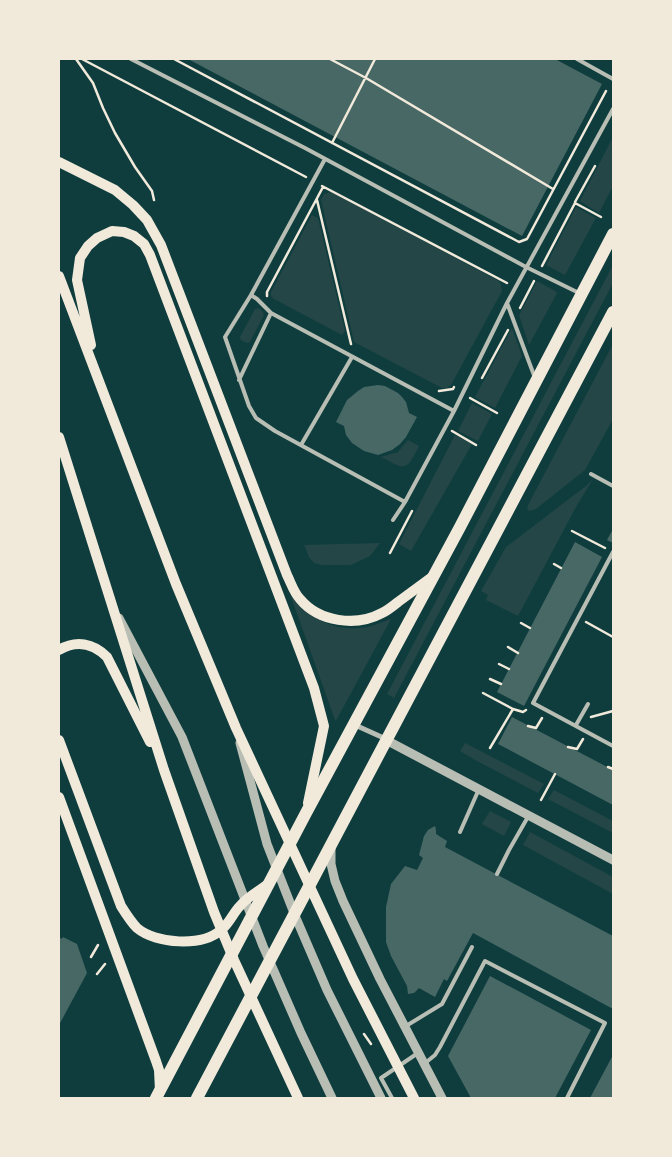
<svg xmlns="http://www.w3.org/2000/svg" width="672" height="1157" font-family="'Noto Serif',serif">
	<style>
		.green { fill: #244646 }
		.building { fill: #486865 }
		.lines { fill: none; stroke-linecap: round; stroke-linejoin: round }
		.path { stroke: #f1e9da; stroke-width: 2.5 }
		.service { stroke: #b8beb3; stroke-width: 4 }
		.minor { stroke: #b8beb3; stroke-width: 5 }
		.tertiary { stroke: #b8beb3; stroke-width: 9 }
		.secondary { stroke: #f1e9da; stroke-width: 10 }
		.primary { stroke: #f1e9da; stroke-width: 12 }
	</style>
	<rect width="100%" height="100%" fill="#0f3d3e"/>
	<path class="green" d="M613,137V186L599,213L580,201Z
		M331,192L499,281L501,285L502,291L451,385L447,388H442L354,342L321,200L324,194Z
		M576,207L596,218L565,275L546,265Z
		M312,215L318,218L345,331L342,335L274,299L271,296V292Z
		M613,265V283L394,698L387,694Z
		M537,281L555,291L557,293L529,345L519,315Z
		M259,308L263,312L264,315L250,342L247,343L241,340L240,337L255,309Z
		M512,328L522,356L495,408L475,397Z
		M613,344V419L585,470L536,509L529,511L527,508L528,505Z
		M472,403L492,414L478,441L458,431Z
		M455,435L472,444L411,551L399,544Z
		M408,440L419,446C406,472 406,470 381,457L394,453H397Z
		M593,479L576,507L518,616L486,600L488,595L481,591L506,547L586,486Z
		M380,543L370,556L351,565H322L314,563L309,557L304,545Z
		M290,594C307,615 328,630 357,628C369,628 380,623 391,619L337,719L335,720Z
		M465,743L544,784L538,793L475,760L460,751Z
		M554,790L613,821V833L548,799Z
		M490,811L511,822L504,836L482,824Z
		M530,832L613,877V894L523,845Z"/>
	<path class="building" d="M188,59H555L602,84L522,236Z
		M378,385L385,386L398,393L402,397L406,402L409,413L417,417L406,437L400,444L392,450L378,455L364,451L352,443L346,435L344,426L336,422L347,400L358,391L364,387Z
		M613,529V543L607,540Z
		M575,542L602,557L524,706L497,692Z
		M512,717L613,770V805L498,744Z
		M435,826L436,830V834L447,841L445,847L613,936V1009L473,933L447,981L444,979L435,997L419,988L414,993L408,994L407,986L391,956L386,942V907L391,884L405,866L417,870L423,858L419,855L424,836L428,830Z
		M59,937L62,939L63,937L77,944L87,973L59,1025Z
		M490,976L591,1030L555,1098H471L448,1056Z
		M613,1055V1098H590Z"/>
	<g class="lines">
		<path class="path" d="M76,59L93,83L103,108L115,133L135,167L152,191L154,200
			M82,59L306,177
			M174,59L519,242L527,239L606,91
			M330,59L366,78L553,189
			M332,143L375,59
			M322,186L507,283
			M317,200L351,344
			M575,202L595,166
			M542,266L575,203L601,217
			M267,296V292L323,187
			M520,308L534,281
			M482,378L508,330
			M439,391L453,389L454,387
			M470,398L497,413
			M452,431L476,445
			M572,531L605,548
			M390,553L412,511
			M554,564L561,568
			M586,622L613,637
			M521,623L530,628
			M508,647L518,653
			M499,664L509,669
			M490,679L501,684
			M483,693L513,709L523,712L526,710
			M591,717L613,711
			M528,726L536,728L542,718
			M568,747L577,749L583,739
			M490,748L513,709
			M608,767L613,769
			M541,800L555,774
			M91,957L98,945
			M97,974L105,964
			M364,1034L371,1044"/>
		<path class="service" d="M131,59L305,148L526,267L579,293
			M577,59L613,79
			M251,295L325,159
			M507,303L535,378
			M271,313L454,411
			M239,380L271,313L257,299L251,295L225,337L249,406L256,418L275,431L405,502
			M301,445L352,357
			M591,474L613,486
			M393,520L405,502L454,411L507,303L613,109
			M613,552L533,703L613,746
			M576,725L588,704
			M460,832L479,789
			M497,874L509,850L529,815
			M406,1026L442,1004L472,947
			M424,1064L435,1055L440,1047L485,961L605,1023L567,1098
			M392,1098L381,1078L418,1053"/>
		<path class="minor" d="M355,725L386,739"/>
		<path class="tertiary" d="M119,618L182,737L263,946L301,1033L332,1098
			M386,740L613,860
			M240,743L267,844L296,918L327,990L381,1098
			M331,847V864L335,881L343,901L380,979L442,1098"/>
		<path class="secondary" d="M59,162L115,190L133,205L147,220L161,245L287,575C291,583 294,593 300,599C319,622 356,627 382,613C387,611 393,606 398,602C409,594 421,585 432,577
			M59,276L176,584L236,728L353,979L414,1098
			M91,345L77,280L80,258L88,246L97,238L112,231L124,232L134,236L144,244L150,255L314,688L324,726L308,803
			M59,437L164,770L214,912L234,960L298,1098
			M59,650C76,640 93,643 107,657L150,742
			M59,740L121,906C126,914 131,922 137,928C156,944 202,947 221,930C229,924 233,913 240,906C247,897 259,891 268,884
			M59,797L156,1061L159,1070L160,1091"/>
		<path class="primary" d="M156,1098L306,813L460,527L613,234
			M197,1098L613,312"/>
	</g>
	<rect width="672" height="1157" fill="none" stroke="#f1e9da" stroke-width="120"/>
</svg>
